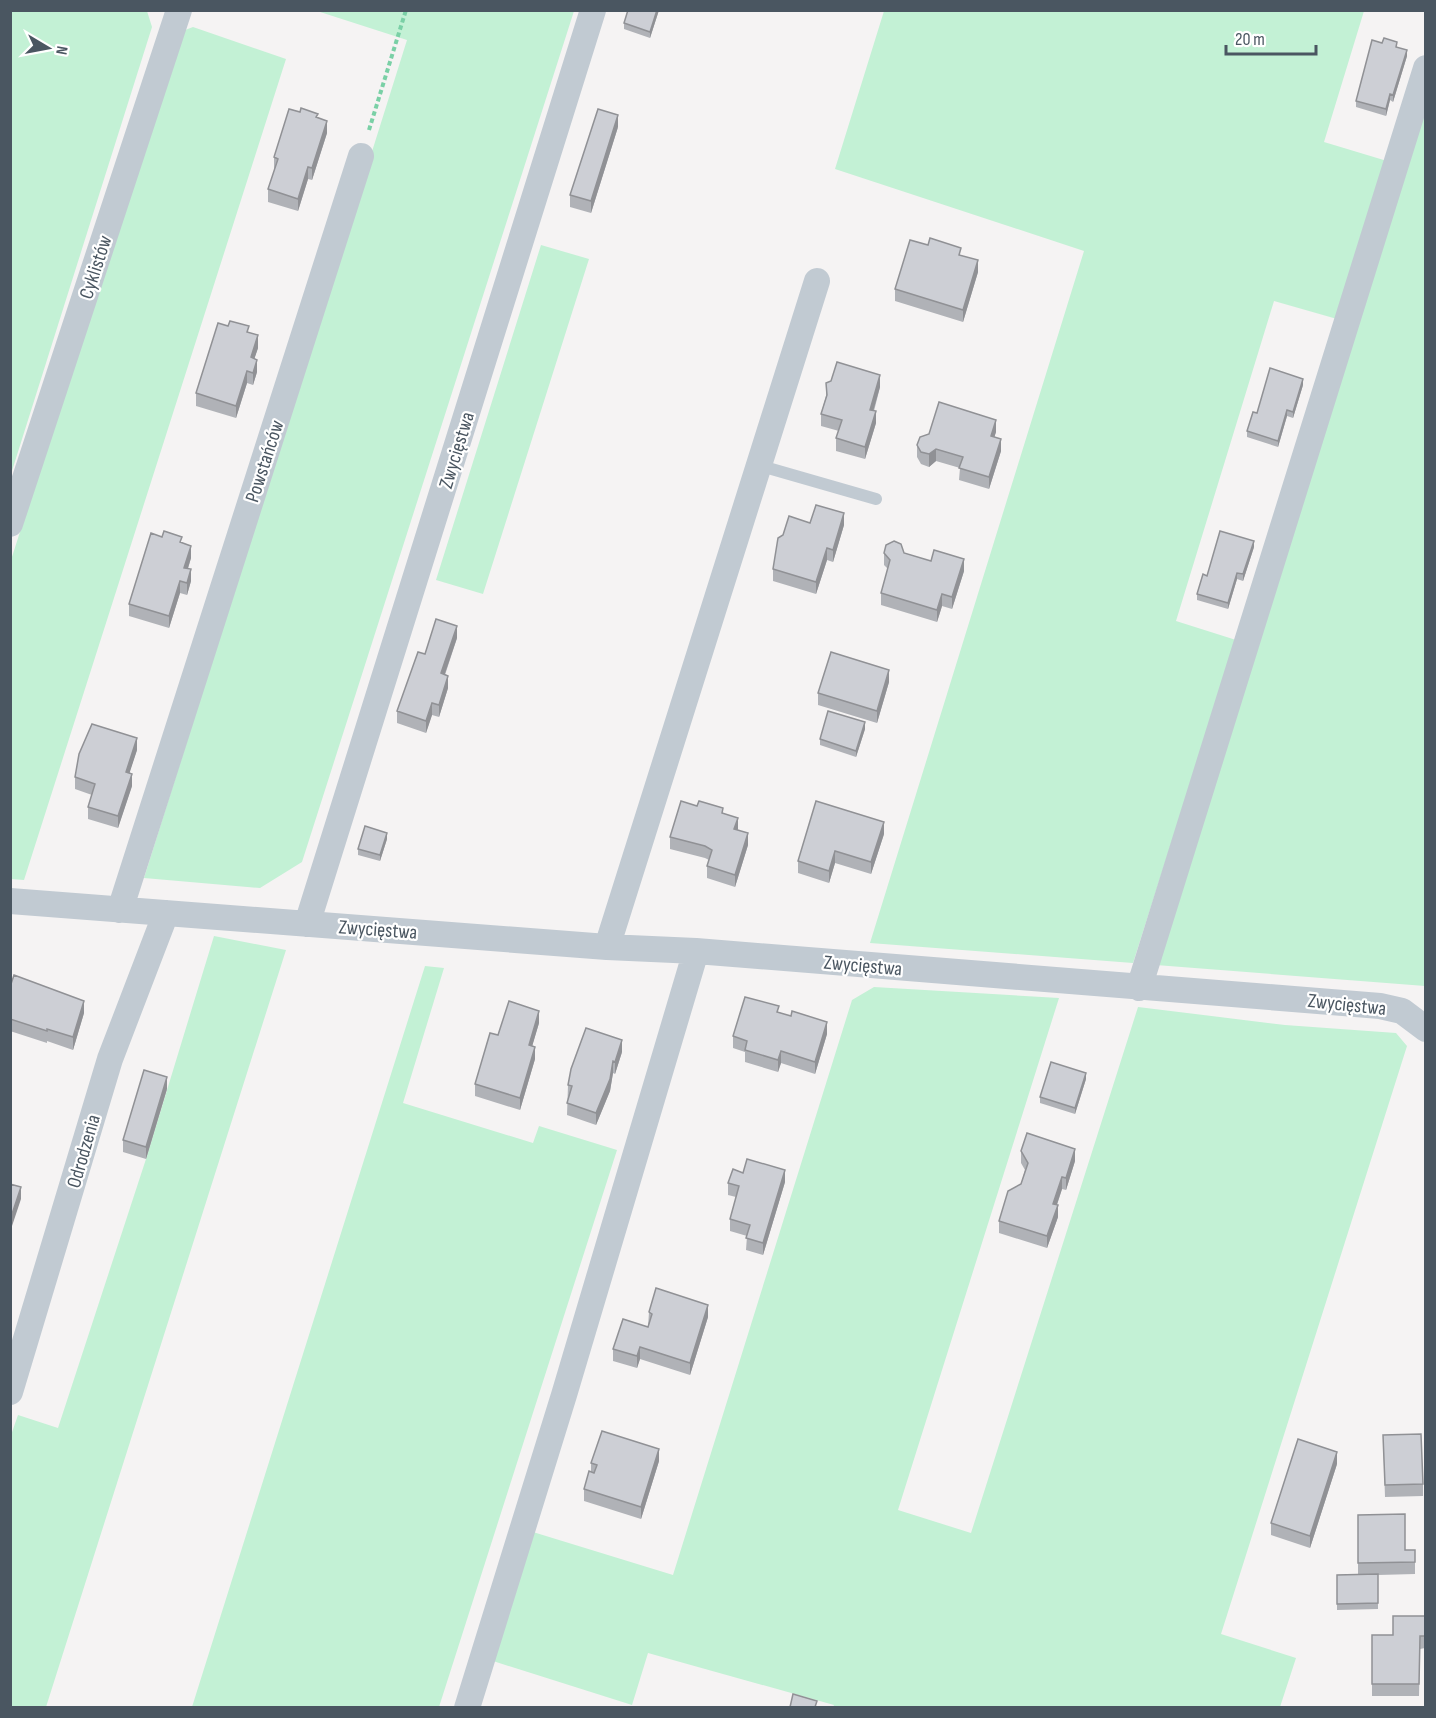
<svg xmlns="http://www.w3.org/2000/svg" width="1436" height="1718" font-family="'Sofia Sans Condensed',sans-serif">
	<style>
		.green { fill: #c3f1d5 }
		.lines { fill: none; stroke-linecap: round; stroke-linejoin: round }
		.path { stroke: #7ad0a6; stroke-width: 4; stroke-dasharray: 4.5 3; stroke-linecap: butt }
		.lane { stroke: #c1cad2; stroke-width: 12 }
		.street { stroke: #c1cad2; stroke-width: 26 }
		.wall { fill: #b0b2b7 }
		.shaded-wall { fill: #909195 }
		.building { fill: #cdcfd5; stroke: #909195; stroke-width: 1.5 }
		.labels { text-anchor: middle; stroke-width: 4.5; stroke-linejoin: round; paint-order: stroke }
		.street-label { font-size: 20px; fill: #4a5661; stroke: #fff }
	</style>
	<rect width="100%" height="100%" fill="#f5f3f3"/>
	<path class="green" d="M10,11H147L152,27L11,474Z
		M317,11H574L302,862L260,888L144,878L407,40Z
		M884,11H1364L1324,142L1387,161L1337,319L1274,301L1176,621L1236,640L1133,963L870,943L1084,251L835,169Z
		M193,27L286,59L24,880L11,879V560L180,32Z
		M1425,102V986L1156,965Z
		M541,245L589,259L483,594L436,580Z
		M214,936L286,950L46,1707L11,1708L10,1438L18,1415L58,1428L146,1159Z
		M425,966L444,968L403,1103L533,1143L539,1126L617,1150L439,1707H192Z
		M874,987L1059,998L898,1510L971,1533L1138,1007L1285,1025L1396,1033L1407,1046L1221,1634L1296,1658L1280,1707H833L834,1705L648,1653L632,1705L493,1661L533,1532L673,1575L852,1000Z"/>
	<g class="lines">
		<path class="path" d="M369,130L406,10"/>
		<path class="lane" d="M758,465L876,499"/>
		<path class="street" d="M10,524L179,10
			M10,901L607,947L696,951L1380,1006L1402,1011L1426,1029
			M120,910L361,156
			M307,924L593,10
			M607,947L817,281
			M1139,988L1426,68
			M10,1392L110,1059L166,913
			M467,1708L564,1395L696,951"/>
	</g>
	<path class="wall" d="M628,10H659L650,38L624,29V23Z
		M1397,47L1407,56L1393,102L1390,100L1386,116L1356,107V101Z
		M318,118L327,133L312,180L308,179L298,211L268,202V189L275,169H274V157Z
		M618,127L591,213L570,207V195Z
		M961,256L978,272L963,322L895,301V289Z
		M249,333L258,348L254,359L257,372L253,385L247,383L236,418L196,406V393Z
		M826,383L880,387L874,411L876,423L865,459L836,451V438L839,431L821,426V414L826,396Z
		M1303,385L1293,418L1287,416L1278,447L1247,437V431L1257,413Z
		M996,432L994,437L1001,451L989,489L959,480L960,468L936,461L929,467L921,464L917,457V445Z
		M810,523L844,525L833,562L827,560L816,594L773,581V569L783,535Z
		M182,543L191,558L188,569L191,581L187,595L180,593L169,628L129,616V604Z
		M1254,547L1243,581L1237,579L1228,609L1197,600V594L1207,576Z
		M884,553H904L964,571L952,609L942,606L937,622L881,605V593L888,569L884,565Z
		M457,638L445,675L448,688L439,717L432,715L426,733L397,723V711L425,654Z
		M889,682L877,723L818,705V693Z
		M865,729L856,757L820,745V739Z
		M137,750L129,773L132,786L118,828L88,819V807L92,795L75,789V777Z
		M723,814L738,830L748,845L735,887L707,878V866L709,860L705,858L670,849V837Z
		M884,834L871,874L835,863L829,883L798,873V861Z
		M387,839L380,861L358,855V849Z
		M10,987L84,1013L73,1050L47,1041V1043L10,1031Z
		M779,1012L827,1034L815,1074L781,1063L778,1072L745,1062V1052L733,1048V1036Z
		M539,1023L532,1046L535,1059L520,1110L475,1096V1084L498,1035Z
		M622,1052L615,1074L613,1073L610,1091L596,1125L567,1115L568,1085Z
		M1086,1079L1075,1114L1040,1103V1097Z
		M167,1089L146,1159L123,1152V1140Z
		M1021,1151L1075,1161L1066,1190L1062,1189L1057,1205L1058,1217L1047,1248L999,1233V1221L1021,1184L1025,1170L1021,1163Z
		M743,1173L785,1182L763,1255L746,1250L747,1236L730,1231V1219L736,1197L728,1195V1183Z
		M649,1312L708,1317L690,1375L640,1359L637,1368L613,1361V1349L648,1327Z
		M1383,1435L1423,1484V1496L1385,1497Z
		M659,1461L641,1519L584,1501V1489L591,1472V1463Z
		M1337,1464L1310,1548L1271,1535V1523Z
		M1358,1515L1405,1550H1415V1574L1378,1575V1609L1337,1610V1575L1358,1574Z
		M1425,1616V1648L1420,1649L1419,1696H1372V1635H1393Z"/>
	<path class="shaded-wall" d="M657,10H659L650,38V32Z
		M1407,50V56L1393,102V95Z
		M1390,94V100L1386,116V109Z
		M618,115V127L591,213V201Z
		M327,121V133L312,180V168Z
		M308,167V179L298,211V199Z
		M978,260V272L963,322V310Z
		M258,335V348L251,369V357Z
		M257,360V372L253,385V373Z
		M247,371V383L236,418V406Z
		M880,375V387L870,422V410Z
		M1303,379V385L1293,418V412Z
		M1287,410V416L1278,447V441Z
		M876,411V423L865,459V447Z
		M996,420V432L991,448V436Z
		M1001,439V451L989,489V477Z
		M936,449V461L929,467V454Z
		M844,513V525L833,562V550Z
		M1254,541V547L1243,581V574Z
		M191,546V558L184,580V568Z
		M827,548V560L816,594V582Z
		M964,559V571L952,609V597Z
		M191,569V581L187,595V583Z
		M1237,573V579L1228,609V603Z
		M180,581V593L169,628V616Z
		M942,594V606L937,622V610Z
		M457,626V638L441,685V673Z
		M889,670V682L877,723V711Z
		M448,676V688L439,717V705Z
		M432,703V715L426,733V721Z
		M865,722V729L856,757V751Z
		M137,738V750L126,784V772Z
		M132,774V786L118,828V816Z
		M738,818V830L734,829Z
		M884,822V834L871,874V862Z
		M387,833V839L380,861V855Z
		M748,833V845L735,887V875Z
		M835,851V863L829,883V871Z
		M84,1001V1013L73,1050V1037Z
		M539,1011V1023L529,1057V1045Z
		M827,1022V1034L815,1074V1062Z
		M622,1040V1052L615,1074V1062Z
		M535,1047V1059L520,1110V1098Z
		M781,1051V1063L778,1072V1060Z
		M613,1061V1073L610,1091L596,1125V1113Z
		M1086,1073V1079L1075,1114V1108Z
		M167,1077V1089L146,1159V1147Z
		M1075,1149V1161L1066,1190V1178Z
		M785,1170V1182L763,1255V1243Z
		M1062,1177V1189L1053,1216V1204Z
		M21,1187V1199L10,1232V1220Z
		M1058,1205V1217L1047,1248V1236Z
		M708,1305V1317L690,1375V1363Z
		M640,1347V1359L637,1368V1356Z
		M659,1449V1461L641,1519V1507Z
		M1337,1452V1464L1310,1548V1536Z"/>
	<path class="building" d="M628,10H657L650,32L624,23Z
		M1384,38L1397,42L1396,47L1407,50L1393,95L1390,94L1386,109L1356,101L1372,40L1382,43Z
		M301,108L318,114L316,117L327,121L312,168L308,167L298,199L268,189L278,159L274,157L289,109L300,112Z
		M598,109L618,115L591,201L570,195Z
		M930,238L961,248L959,255L978,260L963,310L895,289L910,240L928,245Z
		M230,321L249,326L247,332L258,335L251,357L257,360L253,373L247,371L236,406L196,393L218,323L228,326Z
		M837,362L880,375L870,410L876,411L865,447L836,438L842,420L821,414L827,395L826,383L831,381Z
		M1270,368L1303,379L1293,412L1287,410L1278,441L1247,431L1253,412L1257,413Z
		M939,402L996,420L991,436L1001,439L989,477L959,468L963,457L936,449L929,454L921,452L917,445L920,437L929,434Z
		M816,505L844,513L833,550L827,548L816,582L773,569L778,538L783,535L789,516L810,523Z
		M164,531L182,537L180,542L191,546L184,568L191,569L187,583L180,581L169,616L129,604L151,533L162,537Z
		M1220,531L1254,541L1243,574L1237,573L1228,603L1197,594L1203,574L1207,576Z
		M894,541L901,544L904,553L931,561L934,550L964,559L952,597L942,594L937,610L881,593L890,560L884,553L886,545Z
		M436,619L457,626L441,673L448,676L439,705L432,703L426,721L397,711L418,652L425,654Z
		M831,652L889,670L877,711L818,693Z
		M828,711L865,722L856,751L820,739Z
		M92,724L137,738L126,772L132,774L118,816L88,807L95,784L75,777L79,754Z
		M681,801L697,806L699,801L723,808L722,813L738,818L734,829L748,833L735,875L707,866L712,850L705,846L670,837Z
		M816,801L884,822L871,862L835,851L829,871L798,861Z
		M365,826L387,833L380,855L358,849Z
		M14,975L84,1001L73,1037L47,1029V1031L10,1019V987Z
		M745,997L779,1006L777,1012L791,1016L792,1011L827,1022L815,1062L781,1051L778,1060L745,1050L747,1041L733,1036Z
		M509,1001L539,1011L529,1045L535,1047L520,1098L475,1084L490,1033L498,1035Z
		M586,1028L622,1040L615,1062L613,1061L610,1079L596,1113L567,1103L572,1086L568,1085L571,1069Z
		M1051,1062L1086,1073L1075,1108L1040,1097Z
		M144,1070L167,1077L146,1147L123,1140Z
		M1027,1133L1075,1149L1066,1178L1062,1177L1053,1204L1058,1205L1047,1236L999,1221L1008,1191L1021,1184L1028,1163L1021,1151Z
		M747,1159L785,1170L763,1243L746,1238L750,1225L730,1219L739,1186L728,1183L733,1169L743,1173Z
		M10,1184L21,1187L10,1220Z
		M656,1288L708,1305L690,1363L640,1347L637,1356L613,1349L623,1319L648,1327L652,1314L649,1312Z
		M602,1431L659,1449L641,1507L584,1489L589,1471L594,1473L597,1465L591,1463Z
		M1421,1434L1423,1484L1385,1485L1383,1435Z
		M1298,1439L1337,1452L1310,1536L1271,1523Z
		M1405,1514V1550H1415V1562L1358,1563V1515Z
		M1378,1574V1603L1337,1604V1575Z
		M1393,1616H1425V1636H1420L1419,1684H1372V1635H1393Z
		M793,1694L817,1701L815,1707H790Z"/>
	<g class="labels">
		<g class="street-label">
			<text transform="translate(95 267) rotate(-72)" y="7">Cyklistów</text>
			<text transform="translate(456 450) rotate(-73)" y="7">Zwycięstwa</text>
			<text transform="translate(264 461) rotate(-72)" y="7">Powstańców</text>
			<text transform="translate(378 929) rotate(4)" y="7">Zwycięstwa</text>
			<text transform="translate(863 965) rotate(5)" y="7">Zwycięstwa</text>
			<text transform="translate(1347 1004) rotate(6)" y="7">Zwycięstwa</text>
			<text transform="translate(83 1151) rotate(-74)" y="7">Odrodzenia</text>
		</g>
	</g>
	<rect width="1436" height="1718" fill="none" stroke="#4a5661" stroke-width="24"/>
	<g transform="translate(48 48) rotate(100)" stroke="#ffffff" stroke-width="4.5" paint-order="stroke">
	<path d="M0-4.5L10 22L0 15L-10 22Z" fill="#4a5661"/>
	<text y="-9" font-size="16" font-weight="bold" text-anchor="middle" fill="#4a5661">N</text>
	</g>
	<path d="M1226 45v9h90v-9" fill="none" stroke="#4a5661" stroke-width="3"/>
	<text x="1235" y="45" font-size="18" fill="#4a5661" stroke="#ffffff" stroke-width="4.5" paint-order="stroke">20 m</text>
</svg>
